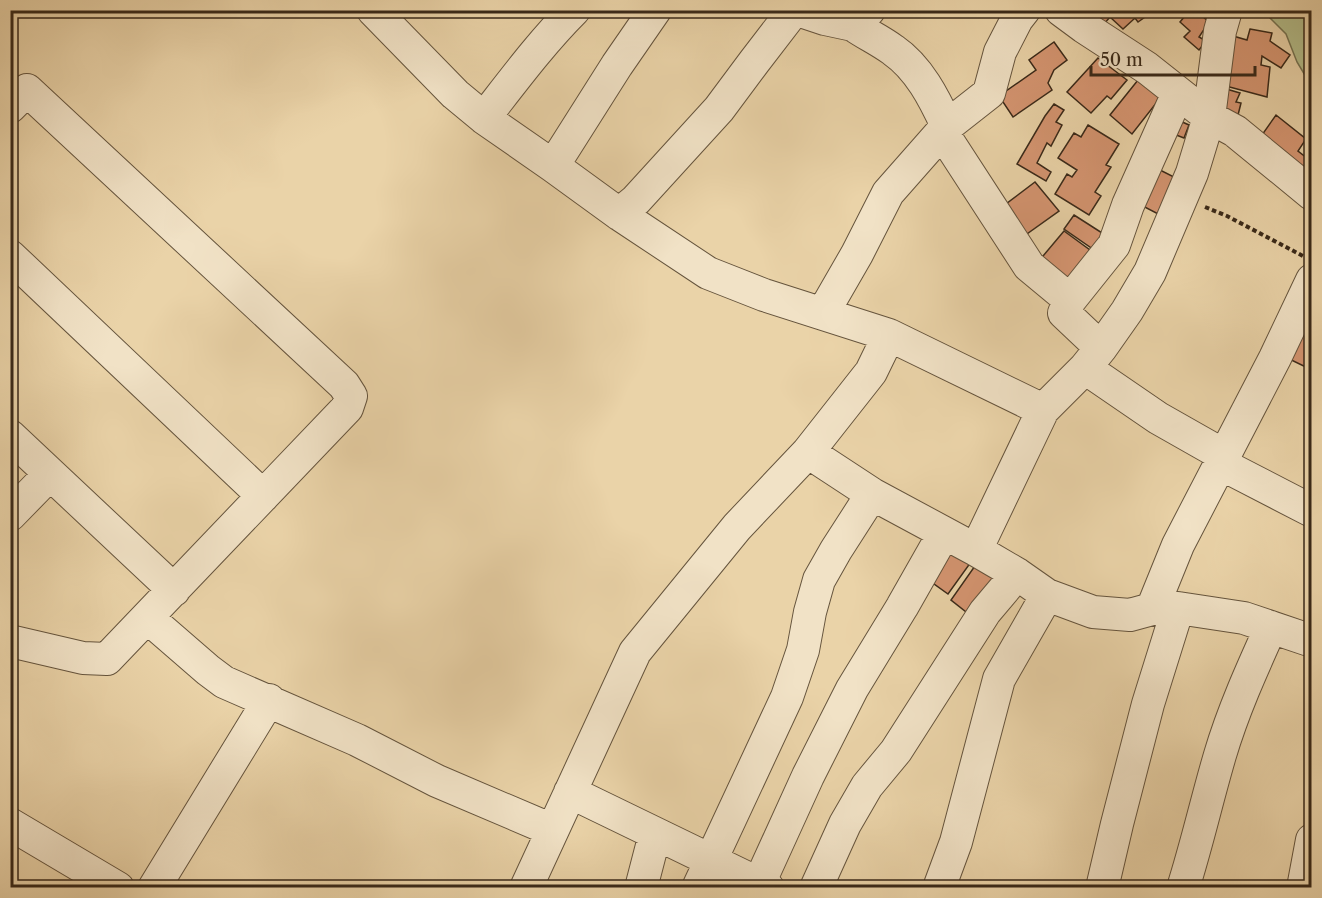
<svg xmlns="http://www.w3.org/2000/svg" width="1322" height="898" font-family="'Libre Caslon Text',serif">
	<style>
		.green { fill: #b4bd8a; stroke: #767352; stroke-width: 1.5 }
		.building { fill: #d59571; stroke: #392919; stroke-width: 1.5 }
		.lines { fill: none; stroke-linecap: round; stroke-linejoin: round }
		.minor-casing { stroke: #65543d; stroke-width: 34 }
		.path { stroke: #392919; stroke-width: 4; stroke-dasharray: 4.5 3; stroke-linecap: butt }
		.minor { stroke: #f1e2c6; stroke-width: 32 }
	</style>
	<rect width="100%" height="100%" fill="#ead3a8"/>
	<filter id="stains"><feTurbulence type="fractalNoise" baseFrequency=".00333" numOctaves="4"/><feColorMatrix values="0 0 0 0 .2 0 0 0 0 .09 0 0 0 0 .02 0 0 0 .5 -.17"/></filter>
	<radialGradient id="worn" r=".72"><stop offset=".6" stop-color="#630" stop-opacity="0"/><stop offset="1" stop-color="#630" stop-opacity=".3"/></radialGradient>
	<path class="green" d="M1263,11H1311L1312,79L1309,82L1297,62L1286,34Z"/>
	<path class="building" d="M1091,10H1141L1145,17L1138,22L1135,18L1123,29L1110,17L1097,32L1083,20Z
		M1190,10H1195L1209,22L1199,37L1206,41L1199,50L1184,37L1190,31L1180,22Z
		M1250,29L1272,33L1270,41L1290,55L1281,68L1262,56L1261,65L1270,67L1267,97L1222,85L1233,36L1247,40Z
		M1054,42L1067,60L1054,70L1048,83L1052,90L1013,117L999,96L1036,70L1029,60Z
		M1098,58L1127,80L1111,99L1107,96L1091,113L1067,92Z
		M1138,80L1161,97L1132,134L1110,115Z
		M1223,88L1240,93L1236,102L1241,103L1238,115L1219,111Z
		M1054,104L1064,110L1056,122L1062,125L1051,146L1047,143L1037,163L1051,172L1046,181L1017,164L1045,116Z
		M1276,115L1306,139L1298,151L1312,162V168L1303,178L1257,142Z
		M1180,121L1189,125L1184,138L1163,130Z
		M1088,125L1119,144L1106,165L1111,167L1095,192L1101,196L1089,215L1055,194L1067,174L1072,177L1077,170L1058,158L1074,133L1081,137Z
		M1150,165L1180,180L1162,216L1133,201Z
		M1035,182L1059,211L1024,236L1002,207Z
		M1074,215L1110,238L1100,254L1064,229Z
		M1064,231L1090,250L1073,292L1038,262Z
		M1312,313V370L1285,357Z
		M946,544L971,562L948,594L923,576Z
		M977,563L1003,582L975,619L951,600Z"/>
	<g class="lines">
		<defs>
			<path id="minor" d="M373,10L455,94L484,118L553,166L619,214L708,273L764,295L889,335L1043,410
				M798,10L825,19L853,25
				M869,10L853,25C866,34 881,41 893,50C919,68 934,98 947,126
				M1061,10L1084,27L1147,68L1209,117L1235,131L1312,194
				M10,107L27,90L344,385L351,396L347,408L107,659L83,658L10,641
				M484,118C513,81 541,43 574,10
				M942,132L1029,266L1070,300
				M553,166L617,65L655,10
				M619,214L636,200L719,109L754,62L794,10
				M10,256L263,496
				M823,313L857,254L888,193L947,126L989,93L1000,52L1017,19L1024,10
				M1101,348L1064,313L1070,300L1114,245L1128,205L1178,93
				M1085,368L1158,418L1225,456
				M10,436L174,590
				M808,452L871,372L889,335
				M1221,464L1312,511
				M10,515L50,474
				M976,550L1043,410L1085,368L1101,348L1127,311L1150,272L1192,173L1209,117L1220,31L1226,10
				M1152,609L1178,545L1275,358L1312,280
				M148,618L208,670L224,682L357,740L437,781L552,830
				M570,792L768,888
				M10,824L118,888
				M154,888L269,700
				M526,888L635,652L737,527L808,452L872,494L976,550L1017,574L1047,595L1093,612L1130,615L1152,609L1178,608L1244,618L1312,641
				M641,888L655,834
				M698,888L787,697L803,650L810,612L819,580L836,550L872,494
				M757,888L808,776L852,689L902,607L944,533
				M816,888L845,824L867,786L896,751L985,612L1017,574
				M939,888L956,842L999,679L1047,595
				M1102,888L1117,824L1148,704L1178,608
				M1183,888C1197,844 1207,799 1220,755C1233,711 1252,669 1271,627
				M1303,888L1312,840"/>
		</defs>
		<use href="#minor" class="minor-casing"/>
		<path class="path" d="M1205,207L1227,216L1303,256"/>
		<use href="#minor" class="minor"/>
	</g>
	<rect width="1322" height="898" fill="none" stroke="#ead3a8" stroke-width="36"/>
	<rect x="12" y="12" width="1298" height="874" fill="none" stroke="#392919" stroke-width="3"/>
	<rect x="18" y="18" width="1286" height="862" fill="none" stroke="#392919" stroke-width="1.5"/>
	<path d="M1091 66v9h164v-9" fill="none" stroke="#392919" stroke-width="3"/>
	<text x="1100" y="66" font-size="18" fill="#392919" stroke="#f1e2c6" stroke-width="4.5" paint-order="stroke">50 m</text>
	<rect width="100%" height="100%" filter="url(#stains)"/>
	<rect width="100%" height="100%" fill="url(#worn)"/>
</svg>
